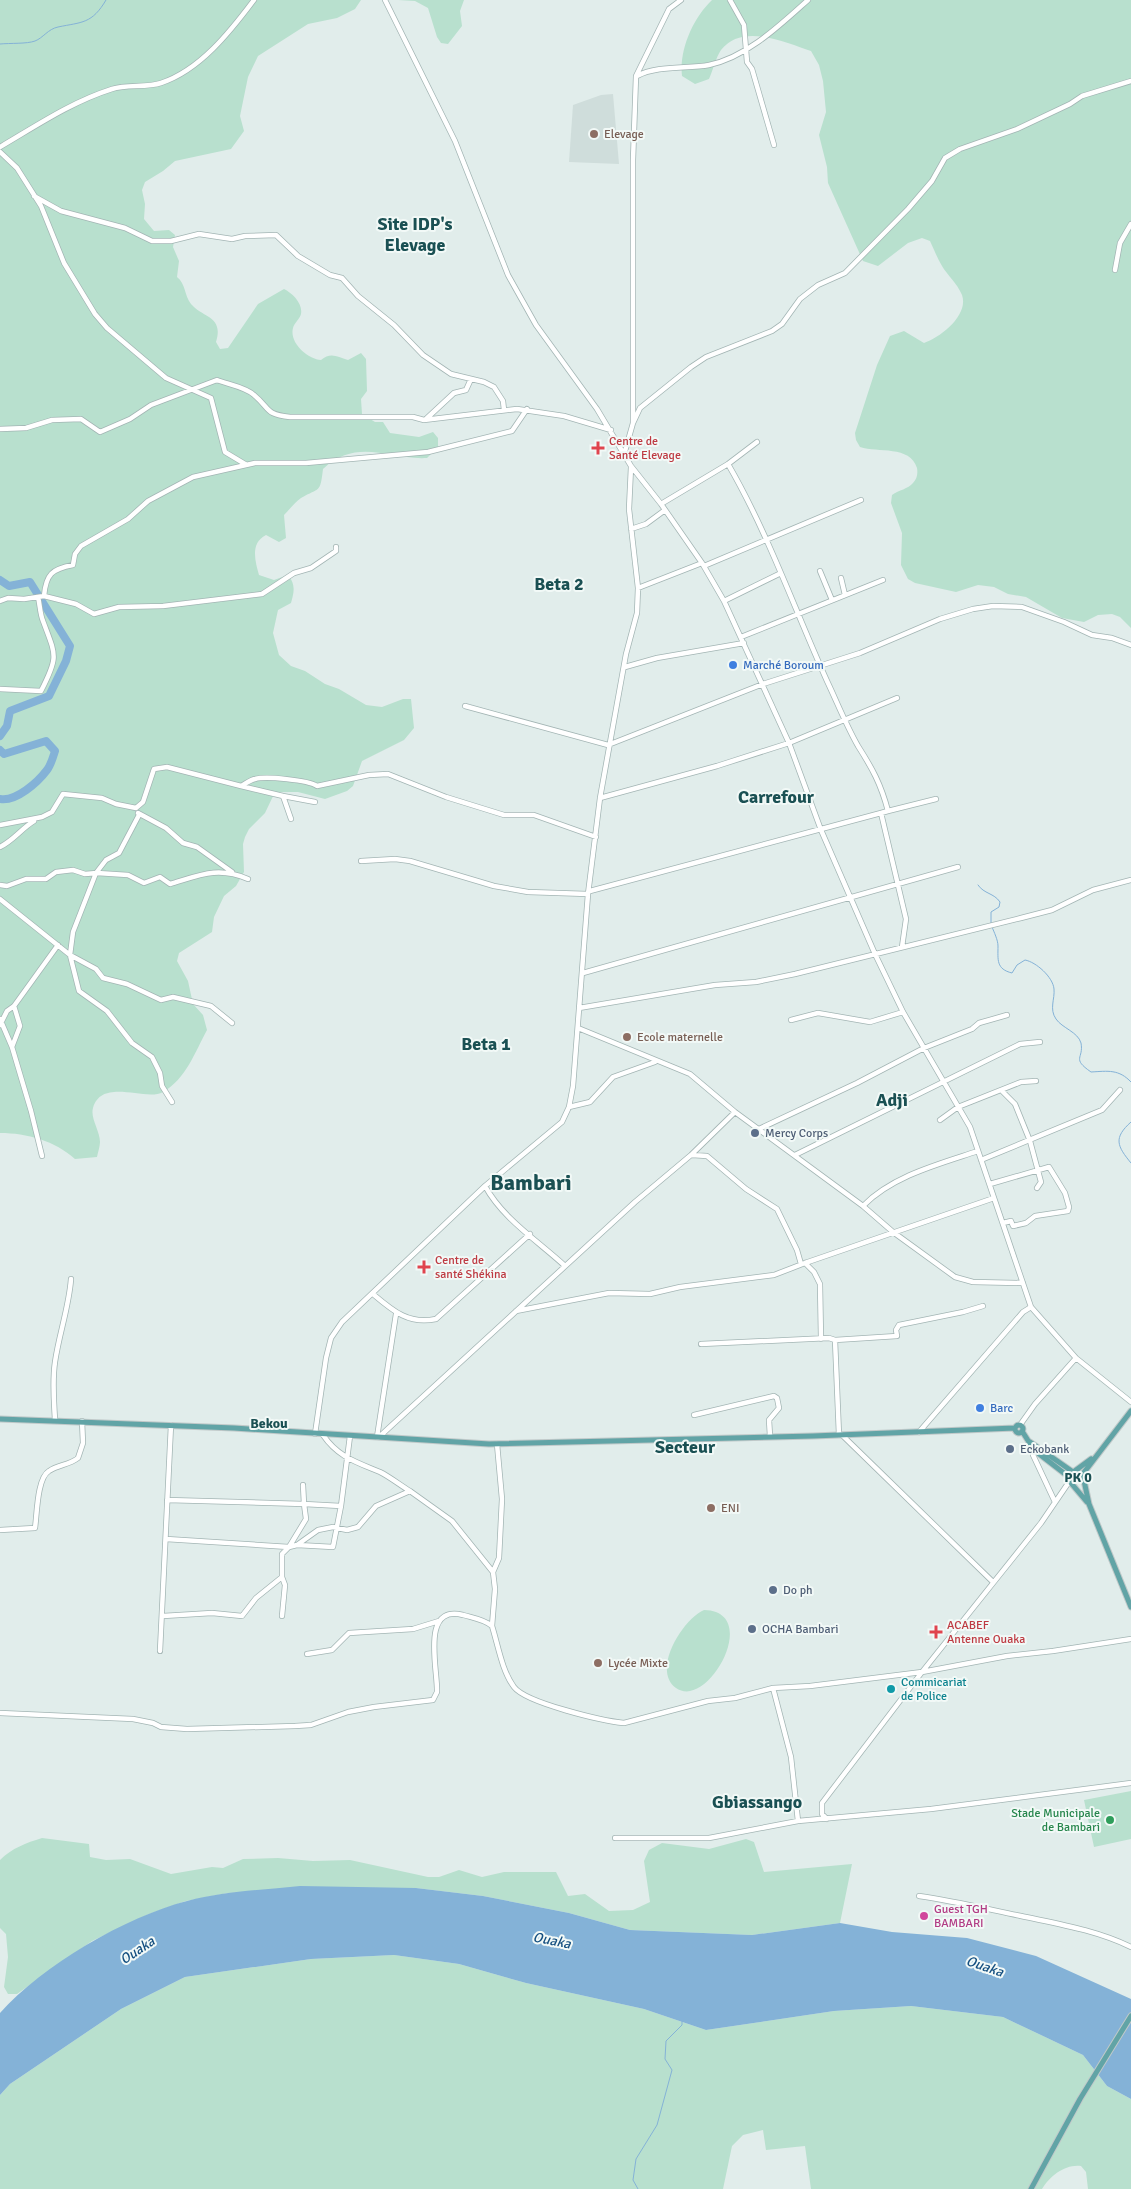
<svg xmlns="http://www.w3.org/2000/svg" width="1131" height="2189" font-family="Signika,sans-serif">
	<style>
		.built { fill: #cfdddb }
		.green { fill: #b8e0ce }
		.water { fill: #84b2d7 }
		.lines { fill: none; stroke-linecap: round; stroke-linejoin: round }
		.stream { stroke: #84b2d7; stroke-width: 1 }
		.river { stroke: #84b2d7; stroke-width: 8 }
		.minor-casing { stroke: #a3b5b4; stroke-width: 6 }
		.major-casing { stroke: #c0c9c9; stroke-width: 7 }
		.minor { stroke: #fff; stroke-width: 4.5 }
		.major { stroke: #61a4a6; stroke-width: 5 }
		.education-dot { fill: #8d6e63; stroke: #f2f9f7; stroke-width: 2 }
		.health-dot { fill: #e0444e; stroke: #f2f9f7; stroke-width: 2 }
		.shop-dot { fill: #3f7fe0; stroke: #f2f9f7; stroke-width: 2 }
		.service-dot { fill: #5c6f8a; stroke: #f2f9f7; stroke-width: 2 }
		.culture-dot { fill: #0f9aa8; stroke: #f2f9f7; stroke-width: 2 }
		.leisure-dot { fill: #2e9e5b; stroke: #f2f9f7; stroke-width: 2 }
		.hotel-dot { fill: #d1479c; stroke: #f2f9f7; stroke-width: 2 }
		.labels { text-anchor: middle; stroke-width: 4; stroke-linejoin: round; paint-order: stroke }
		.education-label { font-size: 12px; fill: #785e54; stroke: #f2f9f7; text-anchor: start }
		.health-label { font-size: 12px; fill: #be3a42; stroke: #f2f9f7; text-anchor: start }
		.shop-label { font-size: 12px; fill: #366cbe; stroke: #f2f9f7; text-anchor: start }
		.service-label { font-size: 12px; fill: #4e5e75; stroke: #f2f9f7; text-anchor: start }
		.culture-label { font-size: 12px; fill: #0d838f; stroke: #f2f9f7; text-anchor: start }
		.leisure-label { font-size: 12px; fill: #27864d; stroke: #f2f9f7; text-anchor: end }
		.hotel-label { font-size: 12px; fill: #b23c85; stroke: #f2f9f7; text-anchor: start }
		.neighbourhood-label { font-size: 14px; font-weight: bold; fill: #1a5053; stroke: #f2f9f7 }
		.water-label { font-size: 14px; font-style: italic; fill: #144f80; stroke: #f2f9f7 }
		.district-label { font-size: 18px; font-weight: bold; fill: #1a5053; stroke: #f2f9f7 }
		.town-label { font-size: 22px; font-weight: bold; fill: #1a5053; stroke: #f2f9f7 }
	</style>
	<rect width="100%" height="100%" fill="#e1edeb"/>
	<path class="built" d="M613,94L619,164L569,162L573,105L601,95Z"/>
	<path class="green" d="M0,0H361L355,9L337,18L308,24L258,56L248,77L240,116L244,131L231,149L175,161L163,171L145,182L142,190L145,204L144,219L154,231L169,230L175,235L173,247L179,261L177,277C186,284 184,295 191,304C203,318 224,316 216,342L220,349L228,348L258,304L284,289C292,293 303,303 301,314C300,319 294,323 293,328C289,343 308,359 321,360C330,352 337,356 348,360L361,353L366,359L367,391L361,399L362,414L375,422H383L390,433L419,437L433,432L438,438V447L427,458C388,460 358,437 323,469C320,494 320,487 301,498C295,502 289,510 284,515L286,538L279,542L266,535C250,543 255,561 259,575L274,580L288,575C296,585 294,592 291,603L278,610L273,633L279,655L291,666L305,671L325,684L339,689L366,705L382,707L403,699H411L414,728L404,740L362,761L353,786L347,791L325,799L298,792H275L265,813L249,829L245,837L243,844L244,872L236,886L224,896L214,917L212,932L179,953L177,961L188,981L193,1004L203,1015L207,1030C195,1052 186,1079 163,1092C146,1102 102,1077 93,1108C90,1118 100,1131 100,1142C100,1146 98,1152 97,1157L75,1159C55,1141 27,1133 0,1133Z
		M398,0H464L460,11L462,26L448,44L441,43L437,37L428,8L415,1Z
		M712,0H1131V628L1120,617L1112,614L1098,615L1084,622L1062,618L1026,597L1008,594L994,587L978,585L956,592L915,583L908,579L901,565L902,533L891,503L892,495C899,490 908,489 913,483C917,479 918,474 917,468C910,445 878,453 860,447L856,440L855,433L877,365L890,336L904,331L924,343C941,337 969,315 962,295C957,283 948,276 942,266C937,258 934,249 930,241L922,238L908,243L878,266L863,261L828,183L827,167L819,135L826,112L823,81L819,65L811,51C785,43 743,22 721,50C716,57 713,70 709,79L695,84L682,76C679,50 693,18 712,0Z
		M704,1610C755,1611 720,1686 690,1691C686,1692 680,1691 676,1688C651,1670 683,1619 704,1610Z
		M1131,1791V1839L1094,1847L1084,1800Z
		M42,1838L89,1844L90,1857L106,1860L130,1859L171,1874L212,1867L223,1868L243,1859L278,1858L313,1861L350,1860L428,1877H439L459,1870L482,1877L504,1872H556L568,1896L585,1894L609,1911L633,1910L650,1902L644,1861L649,1850L662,1843L709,1849L746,1839L754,1842L764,1872L852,1864L840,1923L752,1935L630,1930L569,1913L483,1896L416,1888L228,1893L186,1901L149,1914L92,1941L17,1994H8L4,1987L8,1957L6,1934L0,1928V1860C12,1848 26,1843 42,1838Z
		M394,1955L459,1964L526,1983L644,2009L706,2030L834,2011L911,2006L1003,2017L1083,2055L1107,2086L1131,2099V2189H1088L1086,2172L1081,2166C1065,2164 1050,2176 1042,2189H811L805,2146L766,2150L763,2130L743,2135L732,2146L723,2189H0V2095L10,2084L121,2009L185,1977L311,1959Z"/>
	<path class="water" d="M300,1886L416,1888L483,1896L569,1913L630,1930L752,1935L840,1923L892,1932L967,1938L1036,1956L1131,1999V2099L1107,2086L1083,2055L1003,2017L911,2006L834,2011L706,2030L644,2009L526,1983L459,1964L394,1955L311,1959L185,1977L121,2009L10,2084L0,2095V2013C43,1965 125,1917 187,1901C224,1891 262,1890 300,1886Z"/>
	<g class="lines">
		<path class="stream" d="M0,44C10,43 27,44 35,41C43,38 48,29 58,27C82,22 92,24 106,0
			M978,885C984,894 994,893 1000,902L999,907L991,912V923
			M992,927C994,932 998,940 998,946C998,960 996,969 1012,973L1017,965L1025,960C1036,962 1053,977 1054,989C1055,999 1049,1009 1056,1019C1062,1028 1078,1032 1081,1043C1084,1059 1071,1058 1091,1072C1108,1071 1119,1069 1131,1082
			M1131,1122C1113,1138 1117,1146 1131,1163
			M638,2189L633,2180L636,2159L657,2125L672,2070L665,2059L666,2041L682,2025V2021"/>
		<path class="river" d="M0,580L9,586L30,582L70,646L66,661L49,696L10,711L7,726L0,736
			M0,750L4,754L46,741L55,751C53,757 51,765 47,770C38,782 16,802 0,799"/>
		<defs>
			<path id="minor" d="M385,0L455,141L508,275L536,325L597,409L631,466L661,504L702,563L724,601L789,743L821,830L875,954L903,1012L970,1127L1031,1307L1076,1358L1131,1402
				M730,0L744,25L747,62L752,69L774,145
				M637,76C657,65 688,69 709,65C747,57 780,25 808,0
				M0,147C36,126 71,102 112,89C127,84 146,88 161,83C200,70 230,32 254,0
				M0,152L17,168L41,206L64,263L95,314L107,328L166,378L211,398L225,452L245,464
				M34,196L61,211L125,228L152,241H171L199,234L232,239L245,236L276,235L298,256L330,275L342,278L358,296L394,325L423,355L451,374L484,382L494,387L503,401L504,410
				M1115,270L1120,243L1131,224
				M426,419L454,393L466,390L471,379
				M633,423L640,408L691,367L706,357L772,331L782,324L800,299L818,285L845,273L908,209L932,181L945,158L960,149L1017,129L1070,104L1082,96L1131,81
				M0,429L26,428L52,420L81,419L100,432L130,419L151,405L217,380C227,384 246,387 254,395C271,409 264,414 290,417H413L424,420L517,409L564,416L611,430
				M624,455L633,423V160L636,76L669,9L681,0
				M728,464C768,533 794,608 827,681C837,702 846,725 858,746C872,768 881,784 888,811L881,813L906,919L902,947
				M661,504L728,464L757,442
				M631,529L646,524L665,510
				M704,566L861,500
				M820,571L832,600
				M841,578L845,595
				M638,588L702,563
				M44,596C46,574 52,569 73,565L75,554L81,546L128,519L148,501L193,477L255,463H306L428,452L512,431L527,409
				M0,601L8,598L24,599L44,596L76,604L94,614L119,607L163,606L262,594L294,573L311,568L336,551V547
				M724,601L781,573
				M741,637L883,580
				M625,667L657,658L744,643
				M0,689L41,691C59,656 56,656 43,621C40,614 40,605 38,597
				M465,706L608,745L763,684L860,653L940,619L973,609L993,606L1022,607L1064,622L1092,635L1112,638L1131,645
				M241,786L283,796L291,819
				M283,796L315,802
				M600,798L717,766L789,743L897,698
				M888,811L936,799
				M138,813L166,828L183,843L197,847L232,872
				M139,815L119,853L106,860L96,873L73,932L70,955L79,991L107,1011L132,1043L152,1057L160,1073L162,1086L172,1102
				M0,825L42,817L52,812L63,794L102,798L116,804L136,808L143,802L154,769L167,767L241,786C245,784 250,780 255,779C266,776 308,780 317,786L369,775L388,774L446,797L504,815H534L596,837
				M0,847C14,840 21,829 34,821
				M361,861L395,859L410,861L494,886L528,892L588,894
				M0,885L7,886L26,879H46L56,872L73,870L85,874L97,873L128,875L144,883L160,877L170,884C200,875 218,866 248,879
				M590,891L881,813
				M0,899L70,955L96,969L103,978L127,984L161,1000L173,997L211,1006L232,1023
				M583,973L958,867
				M579,1008L715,985L756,982L795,974L1021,918L1052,910L1093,890L1131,880
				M0,1019L12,1047L31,1111L42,1156
				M791,1020L818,1013L870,1022L903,1012
				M0,1025L7,1011L14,1006L58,945
				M578,1028L690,1074L735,1112L863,1206L893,1232L955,1277L973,1282L1023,1283
				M12,1047L20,1026L14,1006
				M1002,1091L1015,1104L1030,1141L1041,1182L1037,1188
				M569,1107L590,1102L613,1077L655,1062
				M940,1120L958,1107L1021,1082L1036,1081
				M759,1129L857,1083L924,1048L972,1029L979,1023L1007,1015
				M692,1155L707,1156L746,1189L777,1209L797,1250L801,1264
				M795,1155L1020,1044L1040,1042
				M981,1160L1102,1110L1120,1090
				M990,1184L1049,1167L1065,1193L1069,1207L1068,1211L1035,1216L1026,1223L1013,1226L1011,1221L1003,1223
				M485,1186C503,1219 538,1241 565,1266
				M863,1206C892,1176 939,1164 978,1151
				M805,1263L814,1272L820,1284L821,1339
				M373,1294C393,1311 409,1325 436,1319L530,1234
				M516,1311L609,1293L650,1294L680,1287L774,1275L805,1263L994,1198
				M835,1340L897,1336L896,1330L899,1325L963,1312L983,1306
				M701,1344L829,1338L835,1340L839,1435
				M694,1415L774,1396L777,1398L779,1408L769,1420L770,1436
				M55,1420C54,1401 52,1382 55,1362C59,1334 69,1307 71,1279
				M1020,1425L1035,1404L1076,1358
				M919,1432L1023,1312L1031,1307
				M315,1434L326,1358L331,1338L342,1322L485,1186L562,1122L569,1107L573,1086L588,894L600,798L626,654L637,613L638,588L629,509L631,467
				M323,1435C338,1457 356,1462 380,1472C390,1477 400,1485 410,1491
				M842,1435L993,1582
				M377,1437L396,1314
				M379,1437L635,1202L691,1155L735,1112
				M1035,1449L1033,1455L1055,1502
				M303,1485L304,1504L341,1506
				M0,1530L35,1528C37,1515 37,1478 49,1471C58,1465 69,1465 78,1458L83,1443L82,1421
				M166,1539L289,1547L306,1519L304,1504L167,1500
				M297,1545L333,1547L341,1506L350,1436
				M493,1572L499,1558L502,1499L497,1444
				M282,1577L285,1585L282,1616
				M163,1616L212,1613L242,1616L256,1598L282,1577V1554L289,1547L297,1545L318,1530L333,1527L347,1530L358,1527L376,1506L410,1491L452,1521L493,1572L495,1589L492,1626
				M160,1651L171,1425
				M307,1654L332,1650L349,1633L413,1629L439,1621
				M773,1688L791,1757L798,1821
				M0,1713L133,1719L153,1723L161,1727L187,1729L295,1726L311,1725L348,1712L374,1707L433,1700L437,1692C438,1670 420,1604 463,1615C473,1618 483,1619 492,1626C498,1645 502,1671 514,1687C526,1703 603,1721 624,1723L708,1701L735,1698L773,1688L810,1686L922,1672L1007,1656L1053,1651L1131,1639
				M827,1819L822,1814V1803L922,1672L1041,1523L1069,1482
				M615,1838H709L798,1821L931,1809L1131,1783
				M919,1896C954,1901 987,1909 1021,1916C1058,1924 1096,1930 1131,1947"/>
			<path id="major" d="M0,1419L234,1428L489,1444L813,1436L1015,1428
				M1015 1429a4 4 0 1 1 8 0a4 4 0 1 1-8 0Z
				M1022,1431L1034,1450L1069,1477
				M1030,1442L1073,1472
				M1076,1471L1083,1476L1089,1504L1131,1607
				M1082,1475L1131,1411
				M1087,1502L1071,1483L1069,1477L1072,1473L1091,1459
				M1031,2189L1080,2099L1131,2016"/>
		</defs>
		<use href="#minor" class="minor-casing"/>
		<use href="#major" class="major-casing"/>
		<use href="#minor" class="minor"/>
		<use href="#major" class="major"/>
	</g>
	<g class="education-dot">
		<circle cx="594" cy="134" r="5"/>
		<circle cx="627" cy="1037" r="5"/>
		<circle cx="711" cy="1508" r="5"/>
		<circle cx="598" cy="1663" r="5"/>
	</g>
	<g class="health-dot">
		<path d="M595.5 440.5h5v5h5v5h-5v5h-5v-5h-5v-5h5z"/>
		<path d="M421.5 1259.5h5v5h5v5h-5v5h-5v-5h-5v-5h5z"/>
		<path d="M933.5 1624.5h5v5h5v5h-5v5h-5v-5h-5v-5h5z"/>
	</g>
	<g class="shop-dot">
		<circle cx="733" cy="665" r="5"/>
		<circle cx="980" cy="1408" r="5"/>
	</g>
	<g class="service-dot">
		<circle cx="755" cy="1133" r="5"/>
		<circle cx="1010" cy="1449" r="5"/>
		<circle cx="773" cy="1590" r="5"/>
		<circle cx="752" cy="1629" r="5"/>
	</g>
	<circle class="culture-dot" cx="891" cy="1689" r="5"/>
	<circle class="leisure-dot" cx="1110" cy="1820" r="5"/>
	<circle class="hotel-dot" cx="924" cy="1916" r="5"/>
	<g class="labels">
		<g class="education-label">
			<text x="604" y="138">Elevage</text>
			<text x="637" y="1041">Ecole maternelle</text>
			<text x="721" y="1512">ENI</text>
			<text x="608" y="1667">Lycée Mixte</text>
		</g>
		<g class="health-label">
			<text x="609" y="445">Centre de<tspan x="609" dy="14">Santé Elevage</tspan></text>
			<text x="435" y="1264">Centre de<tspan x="435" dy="14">santé Shékina</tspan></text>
			<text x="947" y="1629">ACABEF<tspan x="947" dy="14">Antenne Ouaka</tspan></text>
		</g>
		<g class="shop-label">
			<text x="743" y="669">Marché Boroum</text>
			<text x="990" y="1412">Barc</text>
		</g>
		<g class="service-label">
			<text x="765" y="1137">Mercy Corps</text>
			<text x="1020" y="1453">Eckobank</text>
			<text x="783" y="1594">Do ph</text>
			<text x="762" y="1633">OCHA Bambari</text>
		</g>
		<g class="culture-label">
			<text x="901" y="1686">Commicariat<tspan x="901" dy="14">de Police</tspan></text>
		</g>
		<g class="leisure-label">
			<text x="1100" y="1817">Stade Municipale<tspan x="1100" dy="14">de Bambari</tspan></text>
		</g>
		<g class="hotel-label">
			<text x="934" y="1913">Guest TGH<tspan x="934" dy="14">BAMBARI</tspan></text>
		</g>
		<g class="neighbourhood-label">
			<text x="269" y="1428">Bekou</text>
			<text x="1078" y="1482">PK 0</text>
		</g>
		<g class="water-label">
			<text transform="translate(552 1940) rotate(11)" y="5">Ouaka</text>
			<text transform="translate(137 1950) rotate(-34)" y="5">Ouaka</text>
			<text transform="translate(985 1966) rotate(19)" y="5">Ouaka</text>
		</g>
		<g class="district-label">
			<text x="415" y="230">Site IDP's<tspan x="415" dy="21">Elevage</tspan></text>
			<text x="559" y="590">Beta 2</text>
			<text x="776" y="803">Carrefour</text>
			<text x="486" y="1050">Beta 1</text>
			<text x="892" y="1106">Adji</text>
			<text x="685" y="1453">Secteur</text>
			<text x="757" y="1808">Gbiassango</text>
		</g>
		<g class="town-label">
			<text x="531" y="1190">Bambari</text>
		</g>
	</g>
</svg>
